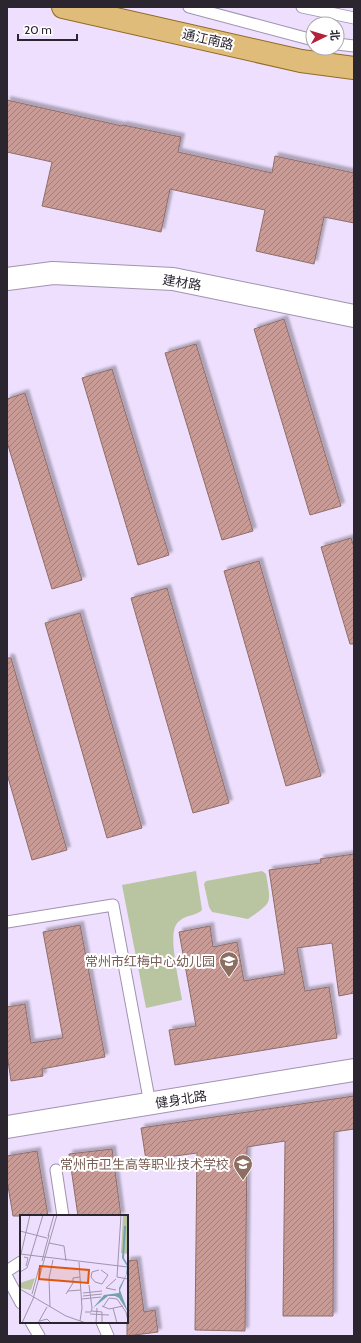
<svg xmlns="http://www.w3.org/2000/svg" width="361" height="1343" font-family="Cabin,'Noto Sans SC',sans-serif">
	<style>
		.green { fill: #b8c5a0 }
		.building { fill: url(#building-hatch); stroke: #8f6e6a; filter: url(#shadow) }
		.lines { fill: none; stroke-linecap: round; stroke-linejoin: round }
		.service-casing { stroke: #a193af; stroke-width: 13 }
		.minor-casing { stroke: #a193af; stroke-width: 24 }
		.tertiary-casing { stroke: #a193af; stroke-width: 24 }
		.primary-casing { stroke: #926b26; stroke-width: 24 }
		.service { stroke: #fff; stroke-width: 11 }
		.minor { stroke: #fff; stroke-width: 22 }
		.tertiary { stroke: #fff; stroke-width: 22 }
		.primary { stroke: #dfbc79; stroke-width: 22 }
		.labels { text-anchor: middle; stroke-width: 4; stroke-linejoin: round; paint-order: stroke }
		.street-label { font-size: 13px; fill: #2b2530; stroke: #fff }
		.education-label { font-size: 13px; fill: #785e54; stroke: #fff; text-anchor: end }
		.inset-road { fill: none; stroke: #9f95ab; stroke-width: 1 }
		.view { fill: #df560e; fill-opacity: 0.15; stroke: #df560e; stroke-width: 2 }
		.inset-edge { fill: none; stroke: #2b2530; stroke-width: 2 }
	</style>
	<defs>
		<pattern id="building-hatch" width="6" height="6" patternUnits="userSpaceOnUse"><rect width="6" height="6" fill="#c99b96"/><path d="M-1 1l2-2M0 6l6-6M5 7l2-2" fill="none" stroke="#a37e7b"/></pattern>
		<filter id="shadow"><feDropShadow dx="3.5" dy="-3.5" stdDeviation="1" flood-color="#0004"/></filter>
	</defs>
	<rect width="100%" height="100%" fill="#eddffd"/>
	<path class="green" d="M196,871L202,910C195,917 183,914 176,925C168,937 180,985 182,1000L146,1008L122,885Z
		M262,871L266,874C271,904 273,902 248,919L212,912L209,907L204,884L206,881Z"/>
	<path class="building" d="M7,100L122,126L123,125L181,137L178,152L272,173L275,156L354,173V223L324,217L314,264L256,251L265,210L170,189L161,232L42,206L52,162L7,152Z
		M284,319L341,506L310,515L254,329Z
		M196,344L253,531L222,540L165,353Z
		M112,369L169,555L138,565L82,378Z
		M25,393L82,580L52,589L7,442V399Z
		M351,538L354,547V644H350L321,547Z
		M259,561L321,776L286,786L224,571Z
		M167,588L229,803L193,813L131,598Z
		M80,613L142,828L107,838L45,623Z
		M7,658H11L67,850L32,860L7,774Z
		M354,854V993L339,996L332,943L297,948L305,991L329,987L337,1038L175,1065L169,1030L196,1026L179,932L210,926L213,947L237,942L244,981L285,974L269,870L321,863L320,859Z
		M80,925L105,1057L42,1069L43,1076L11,1081L7,1054V1007L25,1004L31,1043L63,1038L43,932Z
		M354,1096V1129L334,1132L333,1316H283L285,1141L247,1147L245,1331L195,1330L197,1153L146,1160L141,1128Z
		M112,1149L121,1216H78L69,1154Z
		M37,1151L48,1216H13L7,1180V1156Z
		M137,1260L144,1312L155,1310L158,1332L127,1336V1261Z"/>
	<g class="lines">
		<defs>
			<path id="service" d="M189,7L313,40
				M302,7L354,18
				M337,44L354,46
				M7,922L113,905L150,1104
				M56,1170L63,1216
				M7,1271L21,1262
				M7,1277L21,1303
				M31,1322L39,1336
				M102,1322L108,1336"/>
			<path id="minor" d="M7,279L53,273L173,279L354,316"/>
			<path id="tertiary" d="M7,1127L354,1070"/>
			<path id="primary" d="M63,7L301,61L354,68"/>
		</defs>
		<use href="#service" class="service-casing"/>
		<use href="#minor" class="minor-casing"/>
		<use href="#tertiary" class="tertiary-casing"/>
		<use href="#primary" class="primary-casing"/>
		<use href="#service" class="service"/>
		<use href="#minor" class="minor"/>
		<use href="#tertiary" class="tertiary"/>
		<use href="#primary" class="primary"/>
	</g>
	<defs>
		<symbol id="school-pin" viewBox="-11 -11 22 30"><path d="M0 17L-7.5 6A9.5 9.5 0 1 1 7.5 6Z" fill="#8d6e63" stroke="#fff"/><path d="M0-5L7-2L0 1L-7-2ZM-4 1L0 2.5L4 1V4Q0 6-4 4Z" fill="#fff"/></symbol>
	</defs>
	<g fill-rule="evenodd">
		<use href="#school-pin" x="218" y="950" width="22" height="30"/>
		<use href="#school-pin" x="232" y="1153" width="22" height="30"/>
	</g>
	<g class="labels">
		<g class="street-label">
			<text transform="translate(208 39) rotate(13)" y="5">通江南路</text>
			<text transform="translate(182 282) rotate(9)" y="5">建材路</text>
			<text transform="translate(181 1099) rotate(-9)" y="5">健身北路</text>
		</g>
		<g class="education-label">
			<text x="215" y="966">常州市红梅中心幼儿园</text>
			<text x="229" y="1169">常州市卫生高等职业技术学校</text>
		</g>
	</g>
	<g transform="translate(20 1215)">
		<rect width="108" height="108" fill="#eddffd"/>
		<path d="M103,0H108V39L101,38ZM15,63L11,75L0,73V68Z" fill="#b8c5a0"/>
		<path d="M104,11H106L104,43L108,50V56L100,75L108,97L99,83L95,81H88L73,93L84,80L99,78V73L106,60L107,51L102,43Z" fill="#71a2ae"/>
		<path class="inset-road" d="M101,0L97,62L108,64M0,16L27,23M28,21L34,0M29,28L44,31L46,46M0,39L108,52M1,39L10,0M4,42L8,43L6,51M22,46L29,20M59,47L62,93L60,106M79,55L72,57L71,62L75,67L82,69L88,60L81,55M0,57L7,53L23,0M0,74L46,101L66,108M96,75L86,73L96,64M48,76L61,75M63,78L82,76M12,79L19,53M46,79L53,68V63L60,62M63,81L82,79M62,84L81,82M82,91L89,94L103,91M30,92L29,63L33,45M83,92L89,83L97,84L106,97L108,106M93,93L97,108M72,96L82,97V108M65,97H71L72,93L69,70M70,99L89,100M20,106L27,104L31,108M2,108L13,84L37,0M18,108L27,92M76,108L77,93"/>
		<path class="view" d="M20,51L69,55L68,68L19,64Z"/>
		<rect width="108" height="108" class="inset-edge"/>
	</g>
	<rect width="361" height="1343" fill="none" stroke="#2b2530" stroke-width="16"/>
	<g transform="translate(325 36) rotate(85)"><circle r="19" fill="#ffffff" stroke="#aaa8ac"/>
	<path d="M0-3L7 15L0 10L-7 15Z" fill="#b4213b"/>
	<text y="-6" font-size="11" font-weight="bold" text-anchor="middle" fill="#2b2530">北</text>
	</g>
	<path d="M18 34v6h59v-6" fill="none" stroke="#2b2530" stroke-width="2"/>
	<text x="24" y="34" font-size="12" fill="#2b2530" stroke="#ffffff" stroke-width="3" paint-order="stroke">20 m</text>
</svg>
